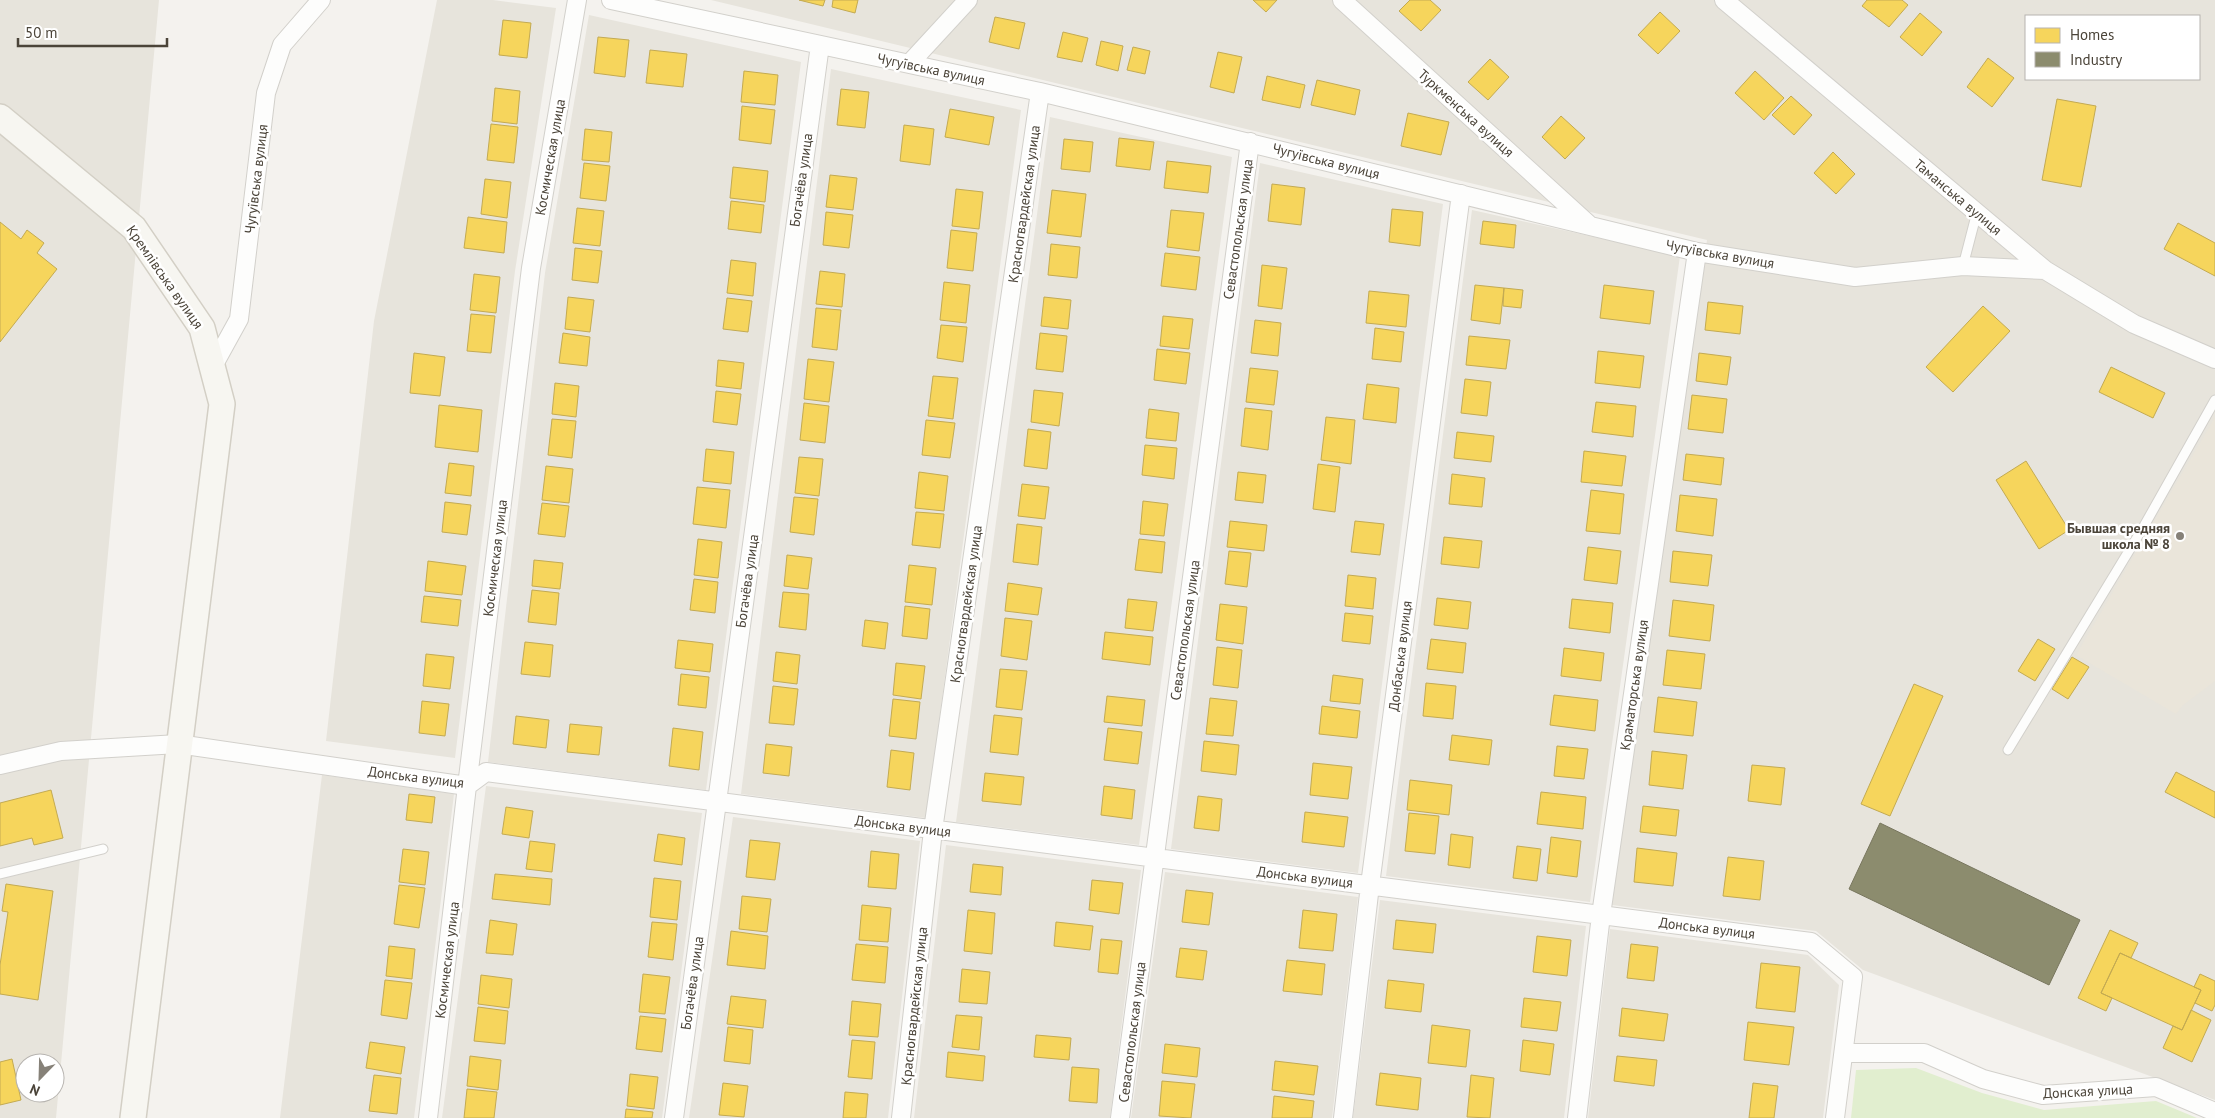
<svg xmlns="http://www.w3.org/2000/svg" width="2215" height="1118" font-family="'PT Sans',sans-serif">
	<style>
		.residential { fill: #e7e4dc; fill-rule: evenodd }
		.education { fill: #eae5da }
		.green { fill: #e1eecf }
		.homes { fill: #f6d55c; stroke: #c3aa52 }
		.industry { fill: #8c8c6e; stroke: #78765e }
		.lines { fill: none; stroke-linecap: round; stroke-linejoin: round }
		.lane-casing { stroke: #d2d0cb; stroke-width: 11 }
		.street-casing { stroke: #d2d0cb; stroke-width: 20 }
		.secondary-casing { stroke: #d3cfc5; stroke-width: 28 }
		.lane { stroke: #fdfdfc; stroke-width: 9 }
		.street { stroke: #fdfdfc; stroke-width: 18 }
		.secondary { stroke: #f7f6f1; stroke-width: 25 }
		.poi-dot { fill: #868178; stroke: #fff; stroke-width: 2 }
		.labels { text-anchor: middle; stroke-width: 5; stroke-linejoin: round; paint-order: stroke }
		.street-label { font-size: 14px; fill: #4b4439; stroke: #fff }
		.poi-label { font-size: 14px; font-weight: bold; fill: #4b4439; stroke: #fff; text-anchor: end }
	</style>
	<rect width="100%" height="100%" fill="#f4f2ee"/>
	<path class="residential" d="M0,0H159L56,1118H0ZM25,1063H55V1093H25Z
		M437,0H493L556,8L515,271L455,758L326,741L374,321Z
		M711,0H2215V1100L1863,970L1816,931L1612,905L1707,240ZM2026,16H2199V79H2026Z
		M589,15L801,62L706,790L488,762L545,273Z
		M831,69L1021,110L926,818L741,794Z
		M1050,117L1232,157L1139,845L956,822Z
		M1260,163L1443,204L1358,873L1171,849Z
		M1472,210L1680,256L1590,902L1386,876Z
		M322,775L454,794L414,1118H280Z
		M486,786L702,813L662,1118H442Z
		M733,817L920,841L888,1118H689Z
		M946,845L1141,870L1110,1118H914Z
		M1165,872L1358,897L1332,1118H1131Z
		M1380,900L1586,926L1564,1118H1353Z
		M1610,929L1808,955L1839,985L1823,1118H1588Z"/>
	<path class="education" d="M2215,417V681L2182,706L2176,714L2076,655Z"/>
	<path class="green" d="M1916,1068L1982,1093L2044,1110L2156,1101L2197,1118H1851L1856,1070Z"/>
	<path class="homes" d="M799,0H825L823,6Z
		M833,0H858L855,13L832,7Z
		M1253,0H1277L1266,12Z
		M1410,0H1430L1441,10L1421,31L1399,11Z
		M1867,0H1902L1908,5L1889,27L1862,6Z
		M1660,12L1680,31L1658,54L1638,35Z
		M1920,13L1942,32L1922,56L1900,37Z
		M995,17L1025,23L1019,49L989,42Z
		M503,20L531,23L527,58L499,55Z
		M1063,32L1088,38L1082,62L1057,57Z
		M598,37L629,40L625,77L594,73Z
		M1101,41L1123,46L1118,71L1096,65Z
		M1133,47L1150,51L1145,74L1127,70Z
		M650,50L687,54L683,87L646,83Z
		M1218,52L1242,57L1234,93L1210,87Z
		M1988,58L2014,78L1992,107L1967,87Z
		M1490,59L1509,77L1488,100L1468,82Z
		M744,71L778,75L775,105L741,102Z
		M1755,71L1784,98L1764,120L1735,93Z
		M1267,76L1305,85L1300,108L1262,100Z
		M1317,80L1360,90L1355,115L1311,105Z
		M495,88L520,91L517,124L492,121Z
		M841,89L869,92L865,128L837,125Z
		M1791,96L1812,115L1794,135L1772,115Z
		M2057,99L2096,106L2081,187L2042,180Z
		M742,106L775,110L771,144L739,140Z
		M950,109L994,117L989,145L945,137Z
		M1408,113L1449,122L1441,155L1401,146Z
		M1561,116L1585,138L1565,159L1542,137Z
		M491,124L518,127L514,163L487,160Z
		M904,125L934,129L930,165L900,161Z
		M585,129L612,132L609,162L582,160Z
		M1119,138L1154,142L1150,170L1116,166Z
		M1064,139L1093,142L1090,172L1061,169Z
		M1833,152L1855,174L1836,194L1814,173Z
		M1167,161L1211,166L1208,193L1164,188Z
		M584,163L610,166L606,201L580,198Z
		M733,167L768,171L765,202L730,198Z
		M830,175L857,178L853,210L826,207Z
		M485,179L511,182L507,218L481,214Z
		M1272,184L1305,188L1301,225L1268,221Z
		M956,189L983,192L979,229L952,226Z
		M1052,190L1086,194L1081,237L1047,233Z
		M731,201L764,205L761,233L728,229Z
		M577,208L604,211L600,246L573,243Z
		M1392,209L1423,212L1420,246L1389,242Z
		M1171,210L1204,213L1199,251L1167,247Z
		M826,212L853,215L849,248L823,245Z
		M468,217L507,222L504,253L464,248Z
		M1483,221L1516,225L1514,248L1480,244Z
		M0,222L21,239L27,230L44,243L37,253L57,269L0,342Z
		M2178,223L2215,243V276L2164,249Z
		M951,230L977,233L973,271L947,268Z
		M1051,244L1080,247L1077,278L1048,275Z
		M575,248L602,251L598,283L572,280Z
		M1165,253L1200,257L1196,290L1161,286Z
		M731,260L756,263L753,296L727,293Z
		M1262,265L1287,268L1282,309L1258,306Z
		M820,271L845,274L842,307L816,304Z
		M474,274L500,277L496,313L470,310Z
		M944,282L970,285L966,323L940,320Z
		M1475,285L1504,288L1500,324L1471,320Z
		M1604,285L1654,291L1650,324L1600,318Z
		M1504,288L1523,290L1521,308L1503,306Z
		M1369,291L1409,295L1406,327L1366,323Z
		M568,297L594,300L590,332L565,329Z
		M1044,297L1071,300L1068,329L1041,326Z
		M727,298L752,301L748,332L723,329Z
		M1708,302L1743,306L1740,334L1705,330Z
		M1983,306L2010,331L1953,392L1926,367Z
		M816,308L841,310L837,350L812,347Z
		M471,314L495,316L491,353L467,351Z
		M1163,316L1193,319L1189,349L1160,346Z
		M1255,320L1281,323L1278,356L1251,353Z
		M941,325L967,327L963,362L937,358Z
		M1375,328L1404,332L1401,362L1372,359Z
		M563,333L590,337L587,366L559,363Z
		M1040,333L1067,336L1063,372L1036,369Z
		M1469,336L1510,340L1506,369L1466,365Z
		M1157,349L1190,353L1186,384L1154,380Z
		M1598,351L1644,356L1640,388L1595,383Z
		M414,353L445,357L440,396L410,393Z
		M1699,353L1731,357L1727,385L1696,381Z
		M808,359L834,362L829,402L804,399Z
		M718,360L744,363L741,389L716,386Z
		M2111,367L2165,393L2153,418L2099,392Z
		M1250,368L1278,371L1274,405L1246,402Z
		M933,376L958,378L953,419L928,416Z
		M1465,379L1491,382L1487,416L1461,413Z
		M555,383L579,386L576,417L552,414Z
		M1367,384L1399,388L1396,423L1363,419Z
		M1034,390L1063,393L1059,426L1031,422Z
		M716,391L741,394L737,425L713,422Z
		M1692,395L1727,399L1723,433L1688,429Z
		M1596,402L1636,406L1633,437L1592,432Z
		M804,403L829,406L825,443L800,440Z
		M439,405L482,410L478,452L435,447Z
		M1245,408L1272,411L1268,450L1241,446Z
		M1149,409L1179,413L1176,441L1146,438Z
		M1326,417L1355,420L1351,464L1321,460Z
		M552,419L576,421L572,458L548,455Z
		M926,420L955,423L950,458L922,455Z
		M1028,429L1051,432L1047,469L1024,466Z
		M1457,432L1494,436L1491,462L1454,458Z
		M1145,445L1177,448L1174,479L1142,475Z
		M706,449L734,452L731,484L703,481Z
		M1584,451L1626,456L1622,486L1581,482Z
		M1686,454L1724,458L1721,485L1683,480Z
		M799,457L823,459L819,496L795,493Z
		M2026,461L2069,530L2039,549L1996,480Z
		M449,463L474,466L471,496L445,493Z
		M1318,464L1340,467L1335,512L1313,509Z
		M546,466L573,469L569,503L542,500Z
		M919,472L948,476L944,511L915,508Z
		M1238,472L1266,475L1263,503L1235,500Z
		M1452,474L1485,478L1482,507L1449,504Z
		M1022,484L1049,487L1045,519L1018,516Z
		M697,487L730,490L726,528L693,524Z
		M1591,490L1624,494L1620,534L1586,531Z
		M1680,495L1717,499L1713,536L1676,531Z
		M794,497L818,499L814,535L790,532Z
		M1143,501L1168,504L1164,536L1140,534Z
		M445,502L471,505L467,535L442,532Z
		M542,503L569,506L565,537L538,534Z
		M916,512L944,514L940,548L912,545Z
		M1230,521L1267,525L1264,551L1227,547Z
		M1355,521L1384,524L1380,555L1351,552Z
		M1017,524L1042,527L1038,565L1013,562Z
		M1444,537L1482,541L1479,568L1441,564Z
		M698,539L722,542L718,578L694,575Z
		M1139,539L1165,542L1162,573L1135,570Z
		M1588,547L1621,551L1617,584L1584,580Z
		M1229,551L1251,553L1247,587L1225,584Z
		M1673,551L1712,555L1708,586L1670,582Z
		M787,555L812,558L808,589L784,586Z
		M534,560L563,563L560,589L532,586Z
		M428,561L466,566L462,595L425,591Z
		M909,565L936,568L932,605L905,602Z
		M1348,575L1376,578L1373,609L1345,606Z
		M694,579L718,582L715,613L690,610Z
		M1008,583L1042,588L1038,615L1005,611Z
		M532,590L559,593L556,625L528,622Z
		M783,592L809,594L806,630L779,627Z
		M424,596L461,600L458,626L421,622Z
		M1437,598L1471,602L1468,629L1434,625Z
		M1128,599L1157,602L1153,631L1125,628Z
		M1572,599L1613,603L1610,633L1569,628Z
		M1673,600L1714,605L1710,641L1669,636Z
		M1220,604L1247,607L1243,644L1216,640Z
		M905,606L930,609L927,639L902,636Z
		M1345,613L1373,616L1370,644L1342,641Z
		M1005,618L1032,621L1027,660L1001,656Z
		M865,620L888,623L885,649L862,646Z
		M1105,632L1153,637L1150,665L1102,659Z
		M1431,639L1466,643L1463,673L1427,669Z
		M2038,639L2055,649L2035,681L2018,671Z
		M678,640L713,644L710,672L675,668Z
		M525,642L553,645L550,677L521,674Z
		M1217,647L1242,650L1238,688L1213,685Z
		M1564,648L1604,653L1601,681L1561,676Z
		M1667,650L1705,654L1701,689L1663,685Z
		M776,652L800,655L797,684L773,681Z
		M426,654L454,657L450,689L423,686Z
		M2072,657L2089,667L2068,699L2052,689Z
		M896,663L925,666L921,699L893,695Z
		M1000,669L1027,671L1022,710L996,707Z
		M681,674L709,677L706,708L678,705Z
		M1333,675L1363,679L1360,704L1330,701Z
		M1426,683L1456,686L1453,719L1423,716Z
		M1914,684L1943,696L1890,816L1861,804Z
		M773,686L798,689L794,725L769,723Z
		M1554,695L1598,700L1595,731L1550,725Z
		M1107,696L1145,700L1142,726L1104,722Z
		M1658,697L1697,702L1693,736L1654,732Z
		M1210,698L1237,701L1233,736L1206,734Z
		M893,699L920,702L916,739L889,736Z
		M422,701L449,704L445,736L419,733Z
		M1322,706L1360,711L1357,738L1319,734Z
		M994,715L1022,718L1018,755L990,752Z
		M516,716L549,720L546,748L513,744Z
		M570,724L602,727L599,755L567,752Z
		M673,728L703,732L699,770L669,766Z
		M1108,728L1142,732L1138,764L1104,760Z
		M1452,735L1492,740L1489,765L1449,760Z
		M1204,741L1239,745L1236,775L1201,771Z
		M766,744L792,747L789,776L763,773Z
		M1557,746L1588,749L1584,779L1554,776Z
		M891,750L914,753L910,790L887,787Z
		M1652,751L1687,755L1683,789L1649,785Z
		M1313,763L1352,767L1348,799L1310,795Z
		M1752,765L1785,768L1781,805L1748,801Z
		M2176,772L2215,792V818L2165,792Z
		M985,773L1024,777L1021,805L982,801Z
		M1410,780L1452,785L1449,815L1407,810Z
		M1104,786L1135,790L1132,819L1101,815Z
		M51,790L63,838L34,845L32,838L0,846V803Z
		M1541,792L1586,797L1583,829L1537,824Z
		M409,794L435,797L432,823L406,820Z
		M1198,796L1222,799L1219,831L1194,828Z
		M1643,806L1679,810L1676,836L1640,832Z
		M506,807L533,811L529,838L502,834Z
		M1305,812L1348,817L1344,847L1302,842Z
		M1409,813L1439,816L1435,854L1405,851Z
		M658,834L685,838L682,865L654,861Z
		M1451,834L1473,837L1470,868L1448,865Z
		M1551,837L1581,841L1577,877L1547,873Z
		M750,840L780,843L775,880L746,877Z
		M530,841L555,844L552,872L526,869Z
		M1517,846L1541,849L1537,881L1513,878Z
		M1637,848L1677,853L1673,886L1634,882Z
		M403,849L429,852L425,885L399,882Z
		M871,851L899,854L896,889L868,887Z
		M1728,857L1764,861L1760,900L1723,896Z
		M973,864L1003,867L1001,895L970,892Z
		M495,874L552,879L550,905L492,899Z
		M654,878L681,881L677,920L650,917Z
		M1092,880L1123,883L1119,914L1089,910Z
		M6,884L53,891L38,1000L0,994V965L8,912L2,911Z
		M399,885L425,888L419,928L394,924Z
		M1186,890L1213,893L1209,925L1182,922Z
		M742,896L771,899L767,932L739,929Z
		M862,905L891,908L888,942L859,940Z
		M968,910L995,913L992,954L964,951Z
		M1303,910L1337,914L1333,951L1299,948Z
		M490,920L517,924L513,955L486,953Z
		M1396,920L1436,924L1433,953L1393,949Z
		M652,922L677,924L673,960L648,957Z
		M1056,922L1093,926L1090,950L1054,946Z
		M2110,930L2138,943L2131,958L2120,953L2101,993L2112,998L2106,1011L2078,998Z
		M731,931L768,936L765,969L727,965Z
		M1537,936L1571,940L1567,976L1533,972Z
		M1101,939L1122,941L1118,974L1098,972Z
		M856,944L888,947L885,983L852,980Z
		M1631,944L1658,947L1654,981L1627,978Z
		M389,946L415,949L412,979L386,976Z
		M1180,948L1207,951L1203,980L1176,977Z
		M2120,953L2201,990L2182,1030L2101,993Z
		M1287,960L1325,964L1322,995L1283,991Z
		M1761,963L1800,967L1795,1012L1756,1008Z
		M962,969L990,972L987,1004L959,1002Z
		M643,974L670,977L665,1014L639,1012Z
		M2200,974L2215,981V1005L2212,1011L2195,1003L2201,990L2194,987Z
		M481,975L512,979L509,1008L478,1004Z
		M385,980L412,983L407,1019L381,1015Z
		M1388,980L1424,984L1421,1012L1385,1008Z
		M731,996L766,1000L763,1028L727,1024Z
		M1524,998L1561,1002L1557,1031L1521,1027Z
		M852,1001L881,1004L878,1037L849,1035Z
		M478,1007L508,1011L505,1044L474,1041Z
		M1622,1008L1668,1014L1664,1041L1619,1036Z
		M2191,1010L2211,1020L2192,1062L2163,1048L2173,1026L2182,1030Z
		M956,1015L982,1017L979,1050L952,1047Z
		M640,1016L666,1019L662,1052L636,1049Z
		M1748,1022L1794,1027L1789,1065L1744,1060Z
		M1432,1025L1470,1030L1466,1067L1428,1063Z
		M728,1027L753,1030L750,1064L724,1061Z
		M1036,1035L1071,1038L1069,1060L1034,1057Z
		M852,1040L875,1042L872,1079L848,1077Z
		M1523,1040L1554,1044L1550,1075L1520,1071Z
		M370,1042L405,1047L401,1074L366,1068Z
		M1165,1044L1200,1048L1197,1077L1162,1073Z
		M948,1052L985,1056L983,1081L946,1077Z
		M470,1056L501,1060L498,1090L467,1086Z
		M1617,1056L1657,1060L1654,1086L1614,1081Z
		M12,1059L21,1100L0,1105V1062Z
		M1275,1061L1318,1066L1314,1095L1272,1090Z
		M1072,1067L1099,1069L1097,1103L1069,1101Z
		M1380,1073L1421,1078L1418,1110L1376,1105Z
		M630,1074L658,1077L654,1109L627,1106Z
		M374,1075L401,1078L397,1114L369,1111Z
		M1471,1075L1494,1078L1490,1118L1467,1117Z
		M1162,1081L1195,1084L1191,1118L1159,1116Z
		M723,1083L748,1086L744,1117L719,1115Z
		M1753,1083L1778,1086L1774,1118H1749Z
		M467,1089L497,1092L494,1118H464Z
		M845,1092L868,1094L866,1118H843Z
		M1274,1096L1314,1101L1312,1118H1272Z
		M626,1109L653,1112L652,1118H625Z"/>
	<path class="industry" d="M1880,823L2080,920L2049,985L1849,889Z"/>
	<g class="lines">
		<defs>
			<path id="lane" d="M1963,266L1977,212
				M2008,750L2144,526L2215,400
				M0,874L103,849"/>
			<path id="street" d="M611,0L1040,92L1697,252L1855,277L1963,266L2045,270
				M1342,0L1588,224
				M1724,0L2045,270L2134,324L2215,359
				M909,64L968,0
				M212,368L239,319L266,93L282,45L321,0
				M0,765L61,751L178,744L467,786L486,772L1811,942L1853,977L1835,1118
				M1844,1053H1924L1983,1079L2043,1095L2156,1087L2215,1112
				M428,1118L467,786L531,268L577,0
				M674,1118L820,45
				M901,1118L933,830L1040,92
				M1120,1118L1250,142
				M1343,1118L1370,885L1461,194
				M1577,1118L1601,915L1697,252"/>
			<path id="secondary" d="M0,117L134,228L202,328L222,404L133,1118"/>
		</defs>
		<use href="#lane" class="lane-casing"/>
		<use href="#street" class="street-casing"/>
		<use href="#secondary" class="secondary-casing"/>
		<use href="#lane" class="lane"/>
		<use href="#street" class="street"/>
		<use href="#secondary" class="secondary"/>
	</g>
	<circle class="poi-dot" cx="2180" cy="536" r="5"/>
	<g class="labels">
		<g class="street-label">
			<text transform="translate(931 69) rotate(12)" y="5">Чугуївська вулиця</text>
			<text transform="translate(1466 113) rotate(42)" y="5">Туркменська вулиця</text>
			<text transform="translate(550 157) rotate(-80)" y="5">Космическая улица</text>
			<text transform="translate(1326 161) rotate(14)" y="5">Чугуївська вулиця</text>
			<text transform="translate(256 179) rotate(-83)" y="5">Чугуївська вулиця</text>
			<text transform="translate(801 180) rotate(-82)" y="5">Богачёва улица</text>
			<text transform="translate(1958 197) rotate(40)" y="5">Таманська вулиця</text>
			<text transform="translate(1024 204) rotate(-82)" y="5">Красногвардейская улица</text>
			<text transform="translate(1238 229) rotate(-82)" y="5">Севастопольская улица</text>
			<text transform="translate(1720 254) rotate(10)" y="5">Чугуївська вулиця</text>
			<text transform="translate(165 277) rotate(55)" y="5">Кремлівська вулиця</text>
			<text transform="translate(495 558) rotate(-83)" y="5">Космическая улица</text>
			<text transform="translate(747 581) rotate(-82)" y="5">Богачёва улица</text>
			<text transform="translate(966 604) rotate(-82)" y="5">Красногвардейская улица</text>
			<text transform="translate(1185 630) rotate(-82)" y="5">Севастопольская улица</text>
			<text transform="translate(1400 656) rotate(-83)" y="5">Донбаська вулиця</text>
			<text transform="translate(1634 685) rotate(-82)" y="5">Краматорська вулиця</text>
			<text transform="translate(416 777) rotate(7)" y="5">Донська вулиця</text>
			<text transform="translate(903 826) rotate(7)" y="5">Донська вулиця</text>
			<text transform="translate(1305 877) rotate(7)" y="5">Донська вулиця</text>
			<text transform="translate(1707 928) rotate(7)" y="5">Донська вулиця</text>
			<text transform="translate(447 960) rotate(-83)" y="5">Космическая улица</text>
			<text transform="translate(692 983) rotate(-82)" y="5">Богачёва улица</text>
			<text transform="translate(914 1006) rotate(-84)" y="5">Красногвардейская улица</text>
			<text transform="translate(1132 1032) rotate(-83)" y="5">Севастопольская улица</text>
			<text transform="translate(2088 1091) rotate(-3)" y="5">Донская улица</text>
		</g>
		<g class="poi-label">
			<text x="2170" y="533">Бывшая средняя<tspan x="2170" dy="16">школа № 8</tspan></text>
		</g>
	</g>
	<rect x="2025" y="15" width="175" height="65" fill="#ffffff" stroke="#b7b4b0"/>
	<rect x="2035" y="28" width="25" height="15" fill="#f6d55c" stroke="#b7b4b0"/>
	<text x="2070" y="40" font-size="15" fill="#4b4439">Homes</text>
	<rect x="2035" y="52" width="25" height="15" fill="#8c8c6e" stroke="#b7b4b0"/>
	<text x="2070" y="65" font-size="15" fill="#4b4439">Industry</text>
	<g transform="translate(40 1078) rotate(203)"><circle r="24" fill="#ffffff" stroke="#b7b4b0"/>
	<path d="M0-4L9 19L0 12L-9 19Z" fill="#868178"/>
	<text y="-8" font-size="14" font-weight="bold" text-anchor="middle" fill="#4b4439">N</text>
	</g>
	<path d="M18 38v8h149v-8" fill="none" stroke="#4b4439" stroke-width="2.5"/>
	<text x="25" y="38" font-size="15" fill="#4b4439" stroke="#ffffff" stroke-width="4" paint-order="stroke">50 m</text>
</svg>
